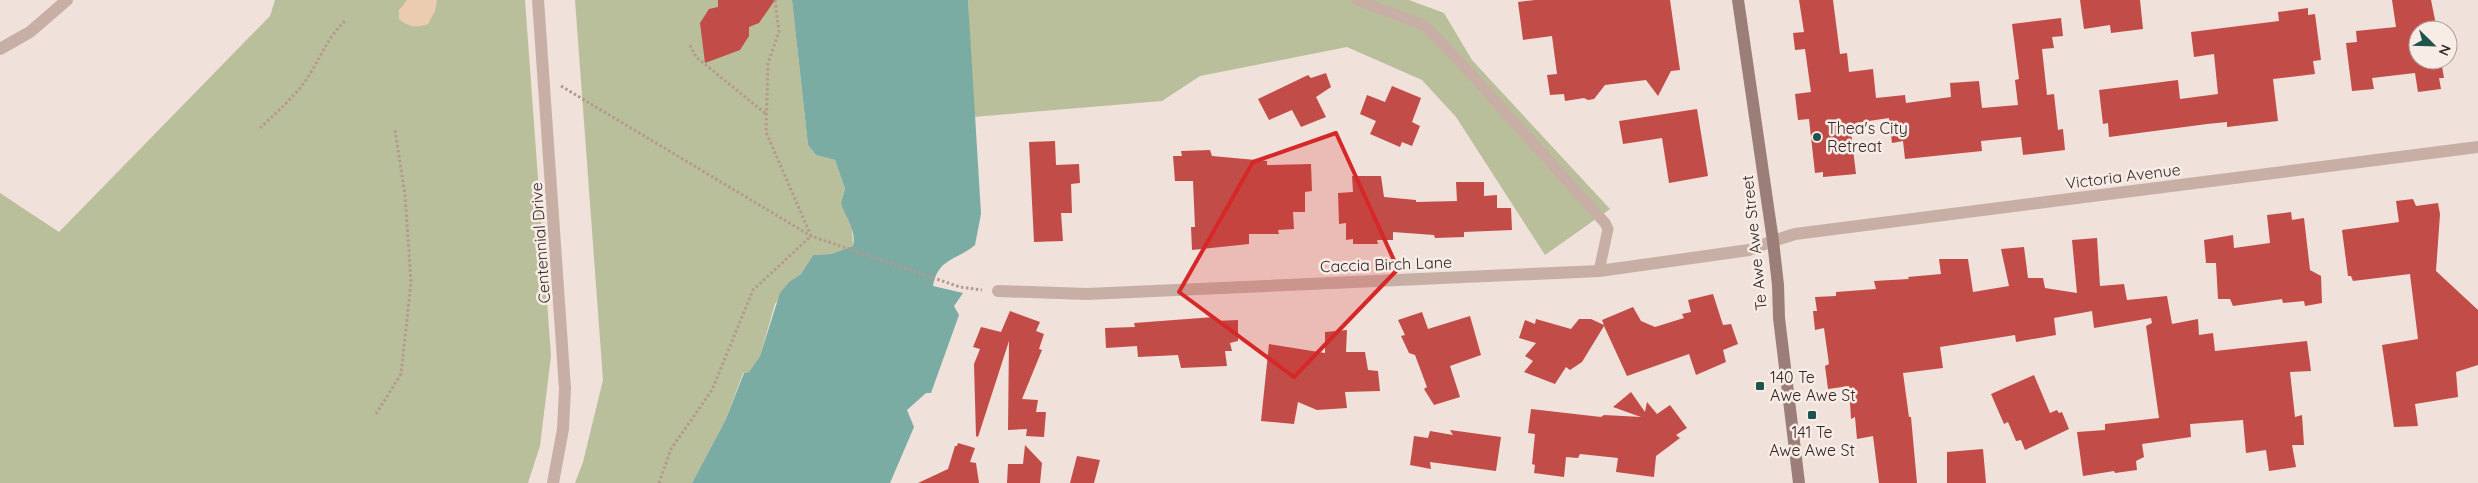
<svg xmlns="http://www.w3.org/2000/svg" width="2478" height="483" font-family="Quicksand,sans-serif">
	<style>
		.green { fill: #babf9b }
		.sand { fill: #ebccb1 }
		.water { fill: #7aaca4 }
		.building { fill: #c24c47 }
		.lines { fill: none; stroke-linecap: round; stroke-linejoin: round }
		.path { stroke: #b49991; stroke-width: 3; stroke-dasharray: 2.5 2.5; stroke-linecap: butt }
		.service { stroke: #c8afa6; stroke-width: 11 }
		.minor { stroke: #c8afa6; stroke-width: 12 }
		.tertiary { stroke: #c8afa6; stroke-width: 12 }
		.secondary { stroke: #9b7e78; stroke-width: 12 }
		.marked { fill: #d62828; fill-opacity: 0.2; stroke: #d62828; stroke-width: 4; stroke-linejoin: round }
		.poi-dot { fill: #1e544d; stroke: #f8ece6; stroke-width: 2 }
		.labels { text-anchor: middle; stroke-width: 5; stroke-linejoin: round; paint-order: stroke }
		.poi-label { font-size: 16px; fill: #342827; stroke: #f8ece6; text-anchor: start }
		.street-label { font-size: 16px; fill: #342827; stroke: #f8ece6 }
	</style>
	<rect width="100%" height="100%" fill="#f0e1da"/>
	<path class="green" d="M275,0H525L551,356L540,446L528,483H0V193L59,232L270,16Z
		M575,0H792L808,145L816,155L835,160L845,189L841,203L852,227L853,246L831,254L813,255L801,274L790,281L775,304L760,356L749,372L743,373L726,419L692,483H575L583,462L603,380Z
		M968,0H1409L1444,13L1472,60L1610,209L1545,255L1456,117L1422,80L1347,47L1200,76L1162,101L973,117Z"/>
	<path class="sand" d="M407,0H437L435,11L428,24C417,28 408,27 399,19V10Z"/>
	<path class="water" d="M792,0H968L981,214L975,245C956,261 938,258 933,286L963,293L954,306L959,315L931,393H926L907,410L914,427L890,483H692L726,419L744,373L749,372L760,356L780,293L790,281L801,274L813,255L831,254L853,246C857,230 845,217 841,203L845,189L835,160L816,155L808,145Z"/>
	<path class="building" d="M718,0H775L759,23L749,27V36L740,50L705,63L700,23L709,9L718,7Z
		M1535,0H1670L1680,70L1671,71L1658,96L1646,80L1605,85L1594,99L1588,100L1584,98L1565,101L1564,94L1550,95L1547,75L1557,74L1552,36L1523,40L1518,2Z
		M1799,0H1833L1840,54L1847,53L1849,72L1873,69L1876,98L1905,95L1906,103L1951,97L1950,83L1979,81L1982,108L2018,105L2015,80L2019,79L2012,24L2061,18L2063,36L2052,37L2054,48L2042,49L2047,95L2054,94L2058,130L2063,129L2065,150L2023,155L2021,137L1981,141L1982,151L1905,159L1903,141L1892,143L1889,118L1855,123L1856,131L1851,132L1856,174L1823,177V172L1815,173L1809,119L1798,120L1795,94L1811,92L1805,49L1795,50L1793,33L1804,32Z
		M2080,0H2140L2143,29L2111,33L2110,25L2084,29Z
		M2392,0H2431L2437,30H2418V60H2441L2444,78H2439L2441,89L2418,92L2415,73L2372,78L2374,89L2352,91L2346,43L2357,42L2356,31L2396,27Z
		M2308,8V15L2315,14L2321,60L2313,61L2315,74L2273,79L2278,121L2227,127V122L2207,124L2109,137L2108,123L2103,124L2099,90L2178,80L2180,99L2218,94L2214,54L2194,57L2191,32L2279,21L2278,12Z
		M1326,73L1331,87L1316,97L1326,117L1301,127L1292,110L1269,120L1258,99L1308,75L1311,78Z
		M1392,86L1421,98L1412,122L1420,126L1412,146L1402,142L1400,147L1370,134L1376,121L1360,114L1367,95L1385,102Z
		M1697,109L1708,176L1669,183L1662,138L1623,144L1619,121Z
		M1055,141L1056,165L1079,164L1080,183L1071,184L1072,213H1061L1063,241L1034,242L1029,142Z
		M1210,150L1212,156L1267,161V165L1311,164L1312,191L1305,192V212H1293L1294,229L1278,230L1279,234H1249V244L1192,250L1191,227H1195L1193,181H1175L1173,156H1182L1181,151Z
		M1352,176H1381L1384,197L1416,200V202L1457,201L1456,182H1484V196L1497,195V208H1511L1512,230L1464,232V237L1435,238L1434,235L1393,232V240H1377L1378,244H1353V239L1346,240V223L1339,224L1338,193L1353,192Z
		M2413,199L2416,206L2438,203L2440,214L2436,271L2478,310V365L2456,372L2458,397L2415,404L2418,426L2394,427L2382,345L2418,339L2410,274L2353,281L2351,276H2348L2342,230L2399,222L2396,201Z
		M2291,212L2292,220L2304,218L2310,270L2321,276L2322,303L2305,306L2304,301L2283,303L2282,299L2233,306L2230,299H2218L2216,263H2206L2204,240L2233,235L2234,248L2270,243L2267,215Z
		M2097,238L2100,286L2124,284L2127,300L2167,296L2172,324L2198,319L2199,335L2213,333L2215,351L2307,341L2311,371L2290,372L2295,417L2302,415L2304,445H2292L2296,467L2269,471L2266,450L2246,453L2243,420L2190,424L2191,437L2142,444L2144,457L2136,461L2137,470L2115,473L2114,471L2083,476L2077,432L2105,430V424L2159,418L2146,326L2152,323L2151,318L2094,328L2092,311L2054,318L2056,335L2016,342L2015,335L1940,347L1943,368L1903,373L1909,417H1911L1917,483H1879L1873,436L1857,439L1855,417L1851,419L1849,386L1828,389L1825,366L1829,364L1824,328L1815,330L1813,311H1817L1815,297L1836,296V292L1876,289L1874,281L1909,279L1908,277L1941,274L1939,259H1968L1973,292L2009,286L2001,249L2024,247L2028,278H2043L2045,288L2077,293L2072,240Z
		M1713,294L1723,325L1731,324L1738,344L1723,350L1726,362L1696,375L1689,354L1627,376L1604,326L1582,362L1570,370L1566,367L1555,384L1524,372L1533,361L1525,356L1536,343L1519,338L1525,320L1535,324L1536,319L1571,329L1579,319H1591L1604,325L1602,320L1633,307L1641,321L1655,327L1684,318L1682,314L1691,312L1688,300Z
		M1010,311L1040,322L1036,331L1044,334L1039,349L1042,350L1022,399L1038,400L1036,412H1046L1044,437L1026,436L1027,429L1008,430L1009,341L978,437L976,436L974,364L980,349L973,347L981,327L1001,332Z
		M1422,312L1428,329L1470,316L1481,355L1450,366L1460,397L1434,405L1424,389L1427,387L1415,355L1409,353L1401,336L1405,335L1398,320Z
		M1214,317L1215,321L1238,320V341L1230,343L1232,351H1225L1227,366L1181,368L1178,355L1138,357L1137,346L1106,348L1105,328L1135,327L1134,323Z
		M1347,330L1346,352H1365L1368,370L1378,371L1380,391L1345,392L1347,408L1317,410L1298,402L1294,424L1261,421L1269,344L1325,353V332Z
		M2034,375L2050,413L2057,410L2059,413L2062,412L2069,429L2025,450L2021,440L2016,441L2008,422L2004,424L1991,394Z
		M1631,392L1645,412L1647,402L1657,414L1670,405L1687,428L1676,435L1680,438L1656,456L1654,477L1616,472L1618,458L1580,454L1578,458L1566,457L1564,477L1534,473L1535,465L1532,464L1535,434L1528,433L1531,409L1601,417L1604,415L1641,417L1613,407Z
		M1450,430L1501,437L1496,471L1430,462L1431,469L1410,465L1414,436L1428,438L1430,431L1453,435Z
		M958,443L975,448L970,462L976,463L979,483H918L948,469L955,446H957Z
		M1025,445L1042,463L1040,483H1007L1008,464H1023Z
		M1983,449L1986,483H1947V452Z
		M1077,456L1100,460L1094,483H1070Z"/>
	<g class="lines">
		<path class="path" d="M690,45L696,57L766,114
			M561,86L811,236L960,287L982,290
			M260,128C278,111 297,95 310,74C323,53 327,38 346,20
			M376,414L401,374L411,283L405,195L395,130
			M659,483L671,449L712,390L753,290L811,236L766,132L768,63L779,32L775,0"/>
		<path class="service" d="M1357,0L1424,25L1461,63L1605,223L1608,229L1599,271"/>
		<path class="minor" d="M538,0L565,389L563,429L553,483
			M0,49L30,32L67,0
			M998,291L1087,294L1599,271L1749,250L1773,241"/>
		<path class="tertiary" d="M1773,241L1795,234L2478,147"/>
		<path class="secondary" d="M1738,0L1773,241L1778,285L1779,318L1799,483"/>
	</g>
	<path class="marked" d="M1336,133L1398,269L1294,377L1179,292L1253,162Z"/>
	<g class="poi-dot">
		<circle cx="1817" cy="137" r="5"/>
		<rect x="1755" y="381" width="10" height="10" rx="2.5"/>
		<rect x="1807" y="410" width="10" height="10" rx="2.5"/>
	</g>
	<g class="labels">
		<g class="poi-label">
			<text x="1827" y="134">Thea's City<tspan x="1827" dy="18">Retreat</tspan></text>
			<text x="1770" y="383">140 Te<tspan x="1770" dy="18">Awe Awe St</tspan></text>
			<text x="1812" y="438" text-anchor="middle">141 Te<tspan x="1812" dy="18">Awe Awe St</tspan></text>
		</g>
		<g class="street-label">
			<text transform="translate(2123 176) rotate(-7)" y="6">Victoria Avenue</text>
			<text transform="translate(540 243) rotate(-94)" y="6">Centennial Drive</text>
			<text transform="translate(1754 243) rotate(-96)" y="6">Te Awe Awe Street</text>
			<text transform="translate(1386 264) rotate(-2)" y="6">Caccia Birch Lane</text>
		</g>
	</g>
	<g transform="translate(2433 45) rotate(113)"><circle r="24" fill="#f8ece6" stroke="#aa9e9a"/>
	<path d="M0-4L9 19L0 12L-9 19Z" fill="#1e544d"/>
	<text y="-8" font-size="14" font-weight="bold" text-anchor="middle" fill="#342827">N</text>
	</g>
</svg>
